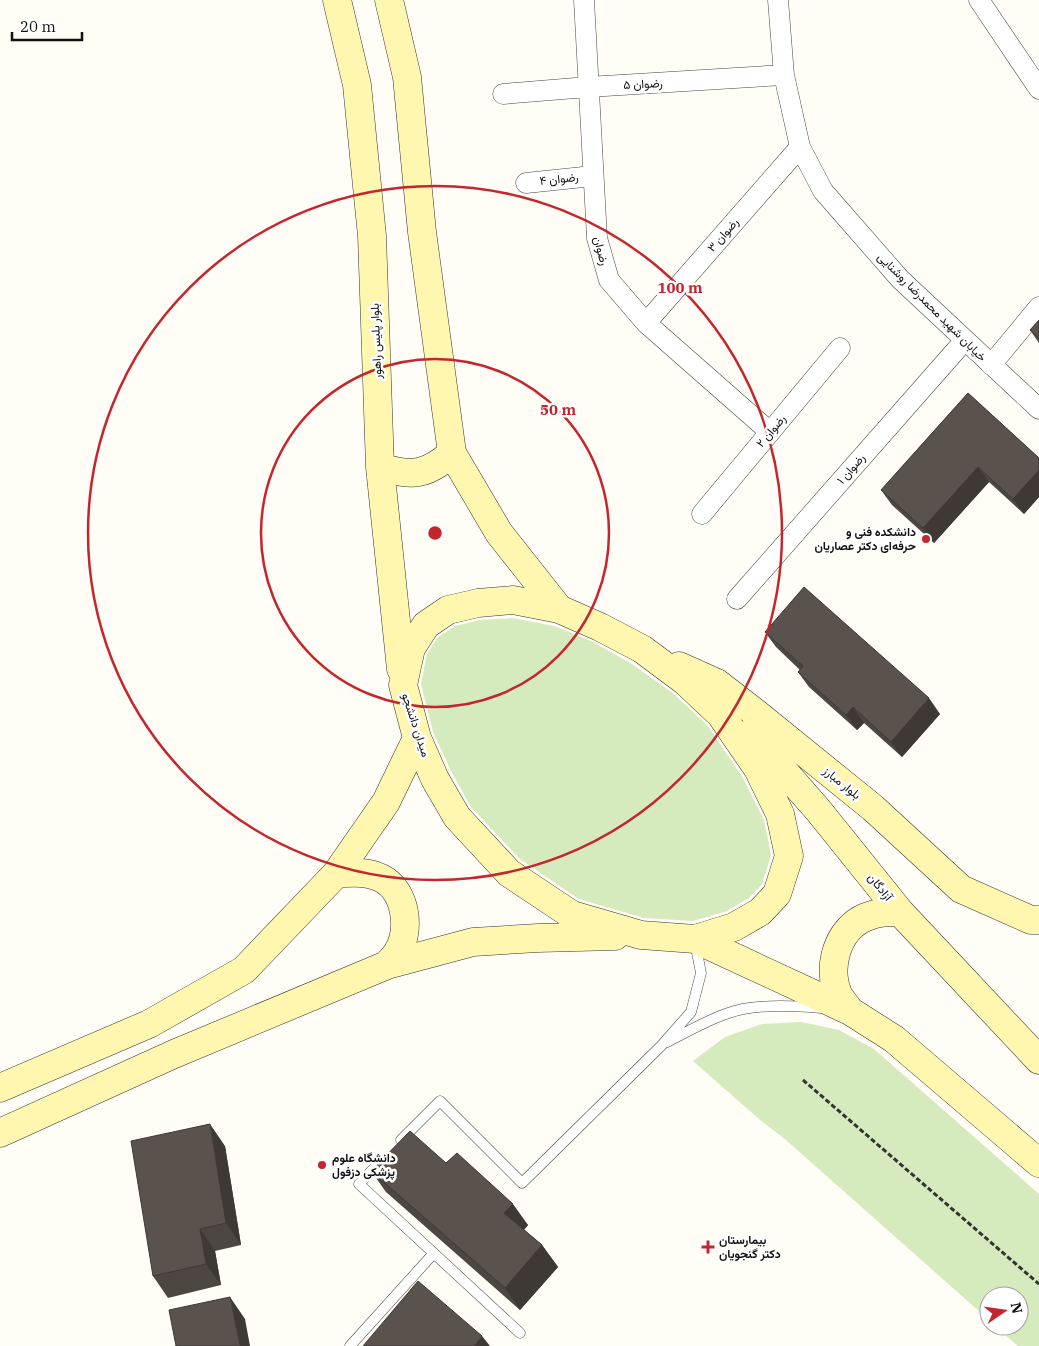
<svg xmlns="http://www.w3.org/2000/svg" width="1039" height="1346" font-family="'IBM Plex Serif',Vazirmatn,serif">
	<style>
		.green { fill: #d5ebbd }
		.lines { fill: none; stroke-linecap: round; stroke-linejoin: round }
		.lane-casing { stroke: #444; stroke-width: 11 }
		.street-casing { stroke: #444; stroke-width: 21 }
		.secondary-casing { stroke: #333; stroke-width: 29 }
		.path { stroke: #333; stroke-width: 3; stroke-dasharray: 5 2.5; stroke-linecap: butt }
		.lane { stroke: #fff; stroke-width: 10 }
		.street { stroke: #fff; stroke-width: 20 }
		.secondary { stroke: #fff6b0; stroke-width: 28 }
		.wall { fill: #4d4742 }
		.shaded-wall { fill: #3f3936 }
		.building { fill: #5a524d; stroke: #3f3936 }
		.ring { fill: none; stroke: #c4262e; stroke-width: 2.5 }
		.poi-dot { fill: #c4262e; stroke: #fff; stroke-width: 2 }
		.labels { text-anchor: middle; stroke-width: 5; stroke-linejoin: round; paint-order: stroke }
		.street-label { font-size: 12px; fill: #111; stroke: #fff }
		.poi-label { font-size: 12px; font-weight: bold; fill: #111; stroke: #fff; text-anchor: start }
		.centre { fill: #c4262e; stroke: #fff; stroke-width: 2.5 }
		.ring-label { font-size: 15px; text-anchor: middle; font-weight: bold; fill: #c4262e; stroke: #fff; stroke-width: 5; stroke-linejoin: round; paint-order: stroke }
	</style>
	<rect width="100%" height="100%" fill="#fffdf5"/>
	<path class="green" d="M512,618L554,626L593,642L632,664L674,694L708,726L743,778L764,820L771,855L762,884L749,898L727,911L693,921L644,918L579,899L520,859L471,807L451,771L433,732L421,684L427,654L438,637L455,626L480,620Z
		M801,1022L839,1030L874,1049L1039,1194V1346H1018L995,1326H1019V1296H989V1320L786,1140L759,1119L693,1061L725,1037L762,1024Z"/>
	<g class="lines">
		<defs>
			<path id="lane" d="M667,1042C689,1031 718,1014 743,1009C765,1005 798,1006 821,1008
				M401,1140L440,1101L522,1183L662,1045L691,1012L701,973L695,942
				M381,1161L359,1184L520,1333
				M350,1346L434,1253"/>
			<path id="street" d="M584,0L597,238L609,280L646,323L770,432
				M778,0L784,75L800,147L823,191L900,279L1039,409
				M979,0L1039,89
				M503,94L588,87L784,75
				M526,183L593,176
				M646,323L800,147
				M991,365L1039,307
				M702,514L840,348
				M737,599L965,340"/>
			<path id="secondary" d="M337,0L357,85L372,236L380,467L401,669
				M389,0L407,77L422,232L452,453L499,533L559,609
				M380,467C412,477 427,475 452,453
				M513,600L559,609L600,627L642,649L685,681L721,715L758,769L780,814L789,856L777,894L760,912L734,927L695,939L641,935L572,915L509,873L457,817L435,779L417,738L403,685L411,648L426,625L448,610L478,603Z
				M679,666L717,683L757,714L873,808L961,889L1031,920H1039
				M746,735L768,753L818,810L900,912L1039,1060
				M336,874C351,872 367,871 381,878C407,891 411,931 397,953C394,958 390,961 387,965
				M695,939L850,1011L894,1039L1039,1163
				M850,1011C847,1006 842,1001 839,996C826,968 837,929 866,917C878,912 888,912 900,912
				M0,1088L149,1024L244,970L336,874L386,802L417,738
				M0,1133L174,1054L387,965L473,942L538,938L615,936"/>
		</defs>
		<use href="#lane" class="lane-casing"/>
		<use href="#street" class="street-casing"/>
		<use href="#secondary" class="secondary-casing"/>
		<path class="path" d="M803,1080L1039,1284"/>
		<use href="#lane" class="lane"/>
		<use href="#street" class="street"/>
		<use href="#secondary" class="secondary"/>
	</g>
	<path class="wall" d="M1039,320V343L1030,330Z
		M968,393L1039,458V497L1024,514L989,482L934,543L892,505L881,490Z
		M765,632L940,714L902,757L864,723L857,730L809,687L798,672L800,670L776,647Z
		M225,1146L241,1245L215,1251L221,1285L168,1298L153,1276Z
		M446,1163L528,1225L524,1230L542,1245L558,1267L520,1310L386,1192L371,1171Z"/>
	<path class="shaded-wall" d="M978,467L989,482L934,543L923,528Z
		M1039,470V497L1024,514L1013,499Z
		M929,698L940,714L902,757L891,742Z
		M853,707L864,723L857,730L846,715Z
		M210,1124L225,1146L241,1245L226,1223Z
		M513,1204L528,1225L519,1235L504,1213Z
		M200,1229L215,1251L221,1285L206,1264Z
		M542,1245L558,1267L520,1310L505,1288Z
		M230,1297L245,1319L250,1346H240Z
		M482,1336L490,1346H474Z"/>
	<path class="building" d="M1039,320V338L1030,330Z
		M968,393L1039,458V470L1013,499L978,467L923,528L881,490Z
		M804,587L929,698L891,742L853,707L846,715L798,672L803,666L765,632Z
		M210,1124L226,1223L200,1229L206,1264L153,1276L131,1141Z
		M410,1131L446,1163L457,1153L513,1204L504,1213L542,1245L505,1288L371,1171Z
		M418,1281L482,1336L474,1346H363Z
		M230,1297L240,1346H176L169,1310Z"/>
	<g class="ring">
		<circle cx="435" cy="533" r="174"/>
		<circle cx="435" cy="533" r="347"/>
	</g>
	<g class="poi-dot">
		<circle cx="926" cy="539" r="5"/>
		<circle cx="322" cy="1165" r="5"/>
		<path d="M705.5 1239.5h5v5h5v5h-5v5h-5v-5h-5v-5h5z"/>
	</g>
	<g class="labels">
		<g class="street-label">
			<text transform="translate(643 84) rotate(-3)" y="4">رضوان ۵</text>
			<text transform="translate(559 179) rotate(-6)" y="4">رضوان ۴</text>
			<text transform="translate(723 235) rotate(-49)" y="4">رضوان ۳</text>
			<text transform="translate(601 251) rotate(76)" y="4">رضوان</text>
			<text transform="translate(932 307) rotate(45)" y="4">خیابان شهید محمدرضا روشنایی</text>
			<text transform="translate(376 341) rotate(-92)" y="4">بلوار پلیس راهور</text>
			<text transform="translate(771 431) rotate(-50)" y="4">رضوان ۲</text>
			<text transform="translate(851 469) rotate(-49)" y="4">رضوان ۱</text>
			<text transform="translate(416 725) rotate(72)" y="4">میدان دانشجو</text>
			<text transform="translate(842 783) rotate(39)" y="4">بلوار مبارز</text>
			<text transform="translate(880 887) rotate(51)" y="4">آزادگان</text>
		</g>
		<g class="poi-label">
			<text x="916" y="536" text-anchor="end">دانشکده فنی و<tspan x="916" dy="14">حرفه‌ای دکتر عصاریان</tspan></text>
			<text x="332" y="1162">دانشگاه علوم<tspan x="332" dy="14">پزشکی دزفول</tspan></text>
			<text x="719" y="1244">بیمارستان<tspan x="719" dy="14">دکتر گنجویان</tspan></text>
		</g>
	</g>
	<circle cx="435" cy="533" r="8" class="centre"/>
	<g class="ring-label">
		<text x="680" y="293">100 m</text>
		<text x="558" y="415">50 m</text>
	</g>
	<g transform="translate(1004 1311) rotate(77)"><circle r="24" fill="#ffffff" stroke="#a0a0a0"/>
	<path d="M0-4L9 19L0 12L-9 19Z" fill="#c4262e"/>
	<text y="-8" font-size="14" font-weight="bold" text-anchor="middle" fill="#111111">N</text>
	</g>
	<path d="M12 32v8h70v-8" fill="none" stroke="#111111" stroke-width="2.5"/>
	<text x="20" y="32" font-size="15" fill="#111111" stroke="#ffffff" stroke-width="4" paint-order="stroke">20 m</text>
</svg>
